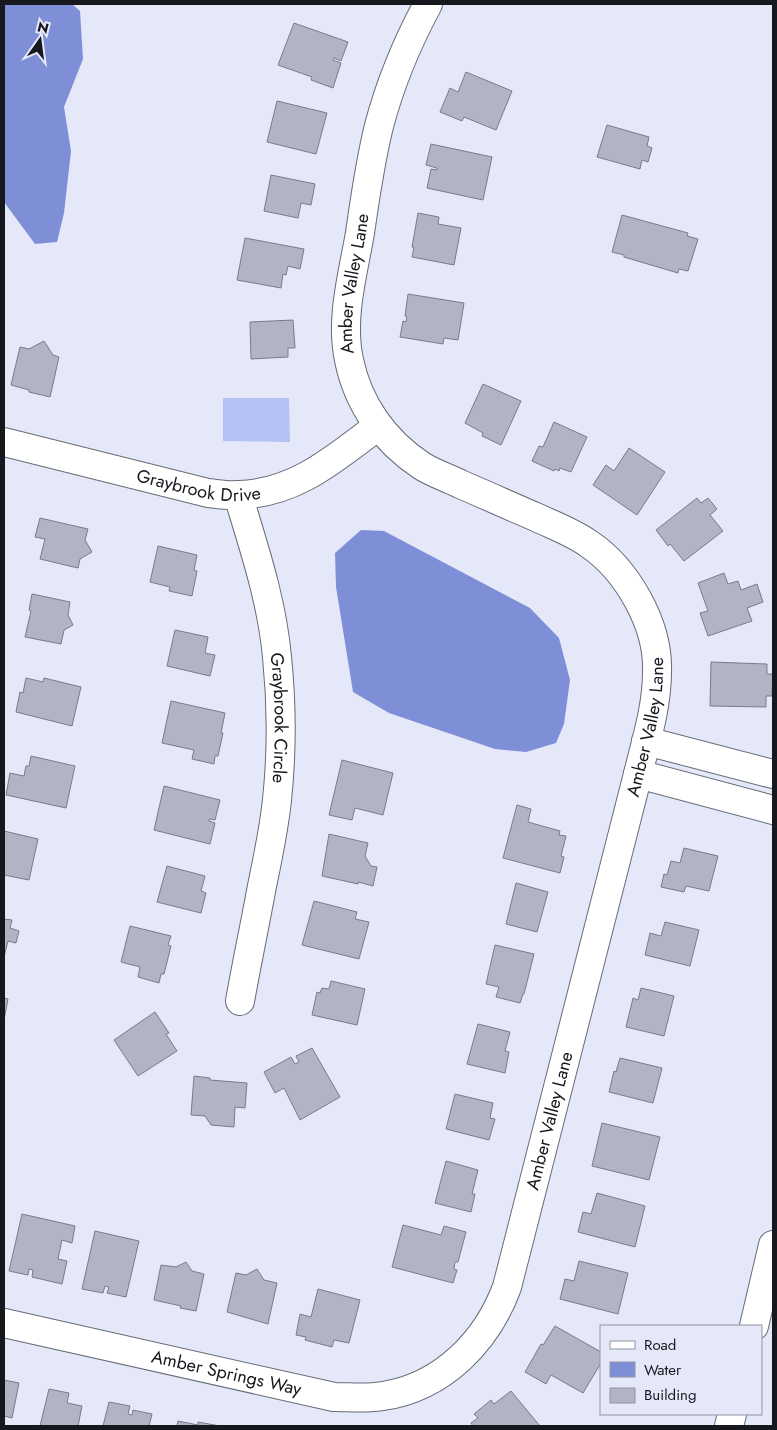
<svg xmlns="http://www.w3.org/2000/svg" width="777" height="1430" font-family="Jost,sans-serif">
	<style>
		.green { fill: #b5c2f5 }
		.water { fill: #7f8fd7 }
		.building { fill: #b0b4c3; stroke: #787c8a }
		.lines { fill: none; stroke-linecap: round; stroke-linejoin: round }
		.minor-casing { stroke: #676b78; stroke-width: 30 }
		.minor { stroke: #fff; stroke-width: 28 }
		.labels { text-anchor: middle; stroke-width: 4; stroke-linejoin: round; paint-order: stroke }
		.street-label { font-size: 18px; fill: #17181e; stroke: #e4e8f8 }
	</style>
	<rect width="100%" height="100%" fill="#e4e8f8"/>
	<path class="green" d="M223,398H289L290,442L223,441Z"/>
	<path class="water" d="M4,4H72L80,11L83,59L64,107L71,151L64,213L57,242L35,244L4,202Z
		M361,530L384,531L530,608L559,638L570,680L564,724L556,743L526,752L495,749L389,713L353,692L336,587L335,553Z"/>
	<path class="building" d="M294,23L348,42L341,61L334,58L333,60L341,63L333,88L311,80L312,77L278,65Z
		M466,72L512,91L496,130L464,117L462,121L440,112L450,88L458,92Z
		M277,101L327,113L316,154L267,142Z
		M607,125L649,137L647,146L652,148L648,162L642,160L640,169L597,157Z
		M431,144L492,157L483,200L427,188L431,169L437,170V168L426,165Z
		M271,175L315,184L311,205L301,203L298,218L264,211Z
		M418,213L439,217L438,224L461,228L454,265L412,257L414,247H412Z
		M622,215L688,233L687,236L698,239L688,271L679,269L678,273L624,257V255L612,252Z
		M245,238L304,249L300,269L288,266L286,275L283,274L281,288L237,280Z
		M408,294L464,303L458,340L444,338L443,344L400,337L403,321L406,322L407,317L405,316Z
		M293,320L295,348H288V357L251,359L250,322Z
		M44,341L53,355L59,357L50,397L29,392V390L11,385L20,347L29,349Z
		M483,384L521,401L501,445L482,436L483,433L465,423Z
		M554,422L587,437L571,472L560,468L559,471L555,469L554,471L532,461L539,446L543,447Z
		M629,448L665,472L637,515L593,485L606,465L614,471Z
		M697,498L701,503L708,498L717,509L710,515L723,531L684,561L670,544L668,546L656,530Z
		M40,518L88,529L85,540L92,552L80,559L78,568L40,559L45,539L35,537Z
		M158,546L197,555L194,570L197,571L192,596L169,591L170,587L150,582Z
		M724,573L728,584L738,581L741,590L757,584L763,602L747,608L752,621L708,636L700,613L708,611L698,583Z
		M32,594L70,602L68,615L73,625L64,630L61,644L25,637L31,611L29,610Z
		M175,630L208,637L205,653L215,655L210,676L167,666Z
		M711,662L767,664V674H773L772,696H766V707L710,706Z
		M26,678L43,682L44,678L81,687L72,726L16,712L20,692L23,693Z
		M171,701L225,713L221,733H223L218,756H215L214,764L192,759L194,750L162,743Z
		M31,756L75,766L66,808L6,795L10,773L24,776L26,766H29Z
		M342,760L393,773L383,815L355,808L352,820L329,815Z
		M164,786L220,800L215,820L209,819V821L215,823L210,844L154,830Z
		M517,805L531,809L528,822L560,831L559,835L566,836L561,856L564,857L560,873L503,858Z
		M4,831L38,839L29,880L4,875Z
		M329,834L368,843L365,856L371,866L377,867L373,886L358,882V884L322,876Z
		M684,848L718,856L709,891L686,886L684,892L661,887L664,874L667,875L671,861L680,863Z
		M167,866L205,876L201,891L206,893L201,913L157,902Z
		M516,883L548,892L537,932L506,924Z
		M314,901L357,912L355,919L369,922L359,959L302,945Z
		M4,919L12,920L10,928L19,931L16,943L8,941L4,957Z
		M665,922L699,930L690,966L645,955L650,933L661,936Z
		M130,926L171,936L168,945L171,946L164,974H161L159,983L138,977L140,967L121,962Z
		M495,945L534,954L524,994H523L520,1003L496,997L499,987L486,984Z
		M331,981L365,989L357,1025L312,1015L317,992L320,993L322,988L329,989Z
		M641,988L674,996L664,1036L626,1027L633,998L638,1000Z
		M4,998L8,999L4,1020Z
		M155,1012L169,1033L166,1034L177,1051L138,1076L114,1040Z
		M478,1024L510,1032L505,1051L509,1052L505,1073L467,1064Z
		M312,1048L340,1097L300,1120L284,1088L275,1093L264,1072L291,1057L295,1064L299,1062L296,1056Z
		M620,1058L662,1068L653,1103L609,1092L614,1071L616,1072Z
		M194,1076L210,1078V1080L247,1083L245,1108L235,1107L234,1127L211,1125L205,1116L191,1115Z
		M455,1094L493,1103L490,1118L495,1119L489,1140L446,1129Z
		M602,1123L660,1137L649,1180L592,1166Z
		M446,1161L478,1170L472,1194H475L471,1212L435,1203Z
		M597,1193L645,1206L635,1247L578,1232L583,1212L591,1214Z
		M22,1214L75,1226L72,1243L62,1240L58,1259L67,1261L62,1284L32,1277L33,1270L29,1269L28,1275L9,1271Z
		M403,1225L441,1235L444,1226L466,1232L458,1262H455L454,1269L457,1270L453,1283L392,1267Z
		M95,1231L139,1241L126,1297L107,1293L109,1287L105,1286L103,1293L82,1289Z
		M579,1261L628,1273L618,1314L560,1299L565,1279L574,1281Z
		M186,1262L192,1271L204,1274L196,1311L180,1308L181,1306L154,1300L161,1265L176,1267Z
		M257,1269L264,1280L277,1283L268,1324L227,1312L236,1273L246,1275Z
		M318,1289L360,1300L349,1343L334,1340L332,1347L305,1340L306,1337L296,1335L300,1314L311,1317Z
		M555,1326L601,1352V1363L583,1393L551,1375L546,1384L525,1372L541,1344L543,1345Z
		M4,1380L19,1383L12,1418L4,1416Z
		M49,1389L69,1393L67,1403L82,1406L78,1426H40Z
		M511,1391L540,1426H473L471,1423L478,1418L474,1414L491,1400L494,1404Z
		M109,1402L130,1406L128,1414L132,1415L133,1410L152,1414L149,1426H103Z
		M178,1421L198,1425V1422L220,1426H177Z"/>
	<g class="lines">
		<defs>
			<g id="minor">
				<path id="s1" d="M4,442L208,493C218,494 229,496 239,495C296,493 334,459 378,426"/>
				<path id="s2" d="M238,495C254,548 272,601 277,657C282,705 282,752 277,800C274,829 268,857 262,886C255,924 247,962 240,1001"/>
				<path d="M646,741L773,774"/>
				<path d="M638,774L773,810"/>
				<path id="s3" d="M4,1323L334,1397C350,1397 367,1399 383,1396C443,1387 487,1341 507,1287L638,774C646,741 657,707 657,672C658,647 650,622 638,600C626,578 610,558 589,544C574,533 555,526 538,518C512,507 486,495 460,484C448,478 433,473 422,466C384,441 358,404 349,360C340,318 353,274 360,233C365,198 370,162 379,126C390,84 407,43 428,4"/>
				<path d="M754,1326L773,1245"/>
				<path d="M729,1426L732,1414"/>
			</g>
		</defs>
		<use href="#minor" class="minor-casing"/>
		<use href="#minor" class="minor"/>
	</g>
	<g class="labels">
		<g class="street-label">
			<text dy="6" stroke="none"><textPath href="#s3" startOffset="1738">Amber Valley Lane</textPath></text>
			<text dy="6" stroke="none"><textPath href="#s1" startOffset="200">Graybrook Drive</textPath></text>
			<text dy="6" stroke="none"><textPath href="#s2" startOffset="228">Graybrook Circle</textPath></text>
			<text dy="6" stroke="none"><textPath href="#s3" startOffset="1138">Amber Valley Lane</textPath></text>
			<text dy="6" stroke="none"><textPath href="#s3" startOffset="732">Amber Valley Lane</textPath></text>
			<text dy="6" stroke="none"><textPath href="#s3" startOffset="228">Amber Springs Way</textPath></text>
		</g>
	</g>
	<rect width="777" height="1430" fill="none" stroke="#17181e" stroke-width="10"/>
	<rect x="600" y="1325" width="162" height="90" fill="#e4e8f8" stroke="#9295a1"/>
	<rect x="610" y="1341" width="25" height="8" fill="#ffffff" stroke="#9295a1"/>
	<text x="644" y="1350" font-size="15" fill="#17181e">Road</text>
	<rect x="610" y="1362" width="25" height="15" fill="#7f8fd7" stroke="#9295a1"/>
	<text x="644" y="1375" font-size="15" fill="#17181e">Water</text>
	<rect x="610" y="1388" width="25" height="15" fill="#b0b4c3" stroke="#9295a1"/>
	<text x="644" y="1400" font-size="15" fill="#17181e">Building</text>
	<g transform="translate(40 40) rotate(14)" stroke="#e4e8f8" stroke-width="4" paint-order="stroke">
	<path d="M0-4L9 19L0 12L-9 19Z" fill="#17181e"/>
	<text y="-8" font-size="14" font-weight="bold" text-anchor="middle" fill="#17181e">N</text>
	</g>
</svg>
